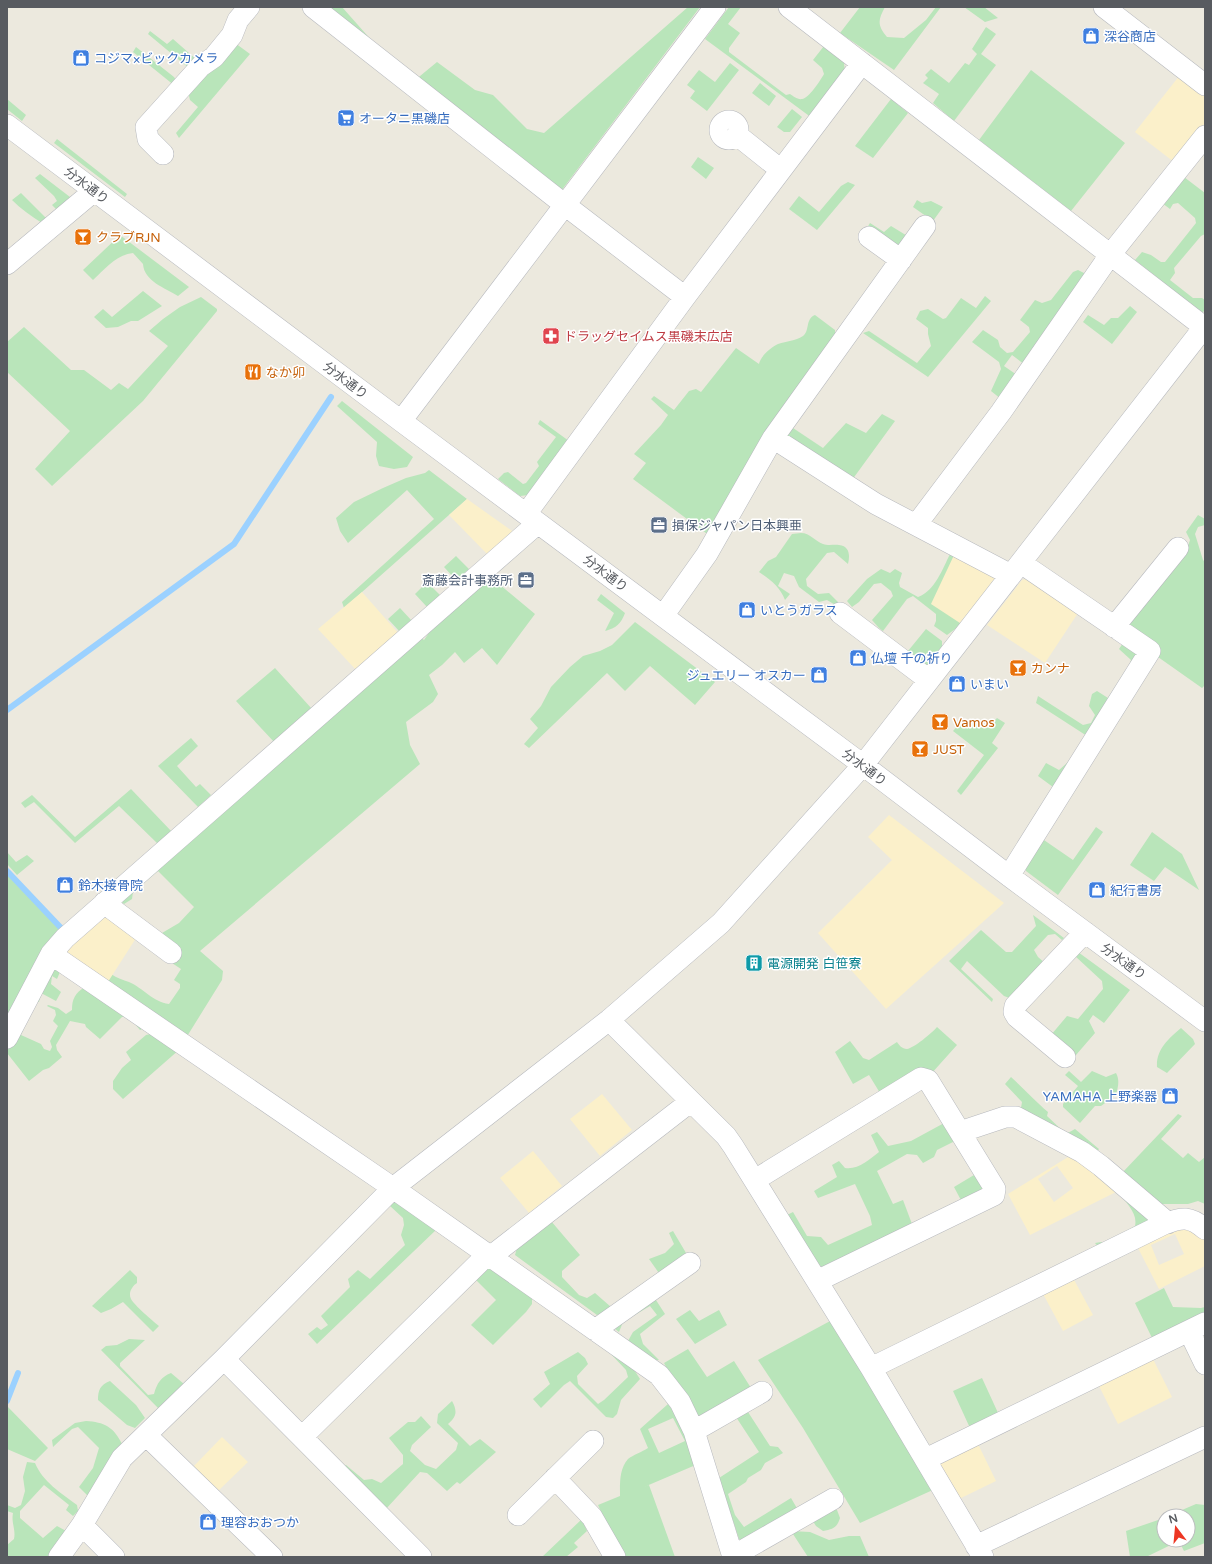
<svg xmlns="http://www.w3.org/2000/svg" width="1212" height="1564" font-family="'Varela Round','Noto Sans JP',sans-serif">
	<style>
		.green { fill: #b9e5ba; fill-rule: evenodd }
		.sand { fill: #fbf0ca; fill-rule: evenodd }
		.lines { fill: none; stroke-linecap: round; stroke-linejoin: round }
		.stream { stroke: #9bd1ff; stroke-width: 6 }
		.minor-casing { stroke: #b7b9be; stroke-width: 22 }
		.minor { stroke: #fff; stroke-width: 21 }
		.labels { text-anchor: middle; stroke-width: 3; stroke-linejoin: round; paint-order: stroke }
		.shop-label { font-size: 13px; fill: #366cbe; stroke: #fff; text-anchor: start }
		.street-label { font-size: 13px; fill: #585b60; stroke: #fff }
		.food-label { font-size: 13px; fill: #c56008; stroke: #fff; text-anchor: start }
		.health-label { font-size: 13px; fill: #be3a42; stroke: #fff; text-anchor: start }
		.service-label { font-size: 13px; fill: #4e5e75; stroke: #fff; text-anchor: start }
		.culture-label { font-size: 13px; fill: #0d838f; stroke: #fff; text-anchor: start }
	</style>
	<rect width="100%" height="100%" fill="#ece9de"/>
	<path class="green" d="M322,7H342L373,42Z
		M688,7H700L561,191L414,81L437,62L475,90L493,95L527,129L544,133Z
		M729,7H741L728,24L740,33L729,48V52L786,95L790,94C793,96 798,100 802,99C809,98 820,81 824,74L822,68L813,60L824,46L844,62L845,74L812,118L705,39Z
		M860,7H885C878,20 877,25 887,37L904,38L926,20L936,7H941L894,70L840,33Z
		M964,7H984L998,18L985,22Z
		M986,27L996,34L981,54L996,65L954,121L933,103L939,94L923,83L928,78L925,75L931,69L949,83L965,63L969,65L977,54L972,49Z
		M150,31L167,44L173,39L197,60L190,69L148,34Z
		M235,43L250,54L179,138L176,133L198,107L190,100L188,92Z
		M136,47L174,77L177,82L175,86L133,52Z
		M730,63L739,70L707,111L690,98L695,91L687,85L699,70L715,82Z
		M1031,70L1125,143L1071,211L979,140Z
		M760,83L776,96L769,106L752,93Z
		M7,99L26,115L22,121L7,109Z
		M891,99L908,113L873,158L855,146Z
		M792,109L802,117L790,132H784L777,127Z
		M57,139L127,194L125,197L54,143Z
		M698,157L714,168L706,179L691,167Z
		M40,174L70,197L71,199L58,211L52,205L57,201L54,196L35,178Z
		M1184,177L1205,193V234L1201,236L1174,268L1175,273L1170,280L1193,298H1202L1205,300V310L1202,313L1135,260L1142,252L1151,255L1161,262H1165L1196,223L1195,218L1178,203L1173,204L1170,209L1162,203Z
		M848,182L855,185L817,230L789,209L799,196L819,212L841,186Z
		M21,193L46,218L42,223C31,216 21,209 12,200Z
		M917,200L922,203L931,201L943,207L933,221L913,207Z
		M870,223L884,232L891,226L909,237L899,251L867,228Z
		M120,235L189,287L178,296C165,288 144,281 143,264L133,253C116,255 105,269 93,280L83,270Z
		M1078,270L1088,275L1025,365L1012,355L1004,366L1017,375L1001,399L991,391L1001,369L999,362L972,342L983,330L998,340L1000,347L1007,353L1013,352L1030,332L1029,327L1020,320L1035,300L1042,303L1051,300L1073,272Z
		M143,291L162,306L138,321H131L118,327L106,328L94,317L103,309L112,317Z
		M985,296L991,301L928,377L863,333L869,331L917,363L931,346L928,334V328L916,319L920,311L928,309L943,319L946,318L961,298L976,308Z
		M201,297L217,309V311L143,401L52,486L35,469L70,431L7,372V342L24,327L71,370H84L111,390L119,383L128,389L168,346L149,331L163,319L180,307Z
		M1130,306L1137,312L1112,344L1083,322L1088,315L1104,325L1111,318H1118Z
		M815,315L835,330V338L710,536L633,479L646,463L634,454L661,425L668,415L651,399L654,396L674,410L689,391L696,389L701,392L736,348L759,364C760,357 771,347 778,344C787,341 795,341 803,336C810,331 805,319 815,315Z
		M342,401L413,457L407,467L394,469L379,466L376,456L377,442L337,406Z
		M882,414L895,421L852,480L783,438L790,426L823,448L846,423L866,433Z
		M540,420L569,441L529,495L520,496L498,479L504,473L508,472L523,484L526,483L539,466L537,462L556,437L538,424Z
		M429,470L467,499L344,608L342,602L434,519L407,490L348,543L340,531L336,518L354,502L383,488L406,478L425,473Z
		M1198,515L1205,519V525L1198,527L1195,534L1203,560L1205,562V685L1202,688L1158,657L1161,650L1127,624L1188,546L1190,540L1186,532Z
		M801,533C810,533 815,541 823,544C829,546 834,544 839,545C850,546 850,556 848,564L834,552L827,553L806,579L807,586L818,594L829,593L839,603L837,606L827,600L819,602L799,587L794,576L784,573L778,586L790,594L785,600C780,587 771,580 759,572L768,561L776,557L792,534Z
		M955,553L963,625L958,627L947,635L934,626L936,621V614L913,596L907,599L883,631L879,628L872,620L893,596L891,591L881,583L874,584L859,602L852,607L847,601L867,579L881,569L890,573L895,569L902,573L899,583L900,587L918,597C935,591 943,568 950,554Z
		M456,556L469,569L456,580L444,567Z
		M487,574L535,614L497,665L482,648L464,663L455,652L442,665L429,675L438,694L433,702L406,722L410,745L420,764L200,951L223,971L222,980L186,1038L106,985L111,974C117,978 123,980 129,982C143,988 153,1002 169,1004L180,988V984L174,980L181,969L172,963L162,933L179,923L194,907L158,871L133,892L132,899L124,904L118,899L416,633L424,640L431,630Z
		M427,582L440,595L427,607L415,594Z
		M601,594L625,613C621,624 616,628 605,631L614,613L597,600Z
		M400,608L412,621L400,632L388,619Z
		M635,622L715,682L695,705L650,666L625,691L607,673L529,748L524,744L538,728L530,719L541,706L551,687L570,667L583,656L600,651L612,645Z
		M926,629L942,641V648L928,667L908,651Z
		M1123,643L1142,655L1087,736L1036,703L1038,696L1083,725L1091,723L1095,715L1089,706L1092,694L1097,691L1108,698L1129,666L1131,660L1119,649Z
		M275,668L312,709L275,743L236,701Z
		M997,718L1005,723L992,743L998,748L961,795L957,791L984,755L953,731L960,723L968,728L973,722L987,728Z
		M191,738L198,746L177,766L196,787L200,784L211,795L198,807L158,766Z
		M1080,746L1053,787L1038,776L1046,763L1059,770L1067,763Z
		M131,789L173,833L159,845L119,806L75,843L34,802L25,808L21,803L32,795L75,837Z
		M1096,827L1103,832L1058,895L1026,871L1025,864L1041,838L1073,860Z
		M1152,832L1182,854L1199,890L1165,867L1154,881L1130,865Z
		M7,852L16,862L27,855L34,861L17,875L7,864Z
		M7,873L60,929L7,1022Z
		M1033,915L1064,938L1062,940L1055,934L1048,935L1034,950L1038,957L1046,964L1012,999L1004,996L967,961L961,969L993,999L992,1002L949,961L981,930L1006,952H1012L1036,926Z
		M1078,952L1130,990L1104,1023L1093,1015L1089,1021L1095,1033L1076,1055L1051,1035L1067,1016L1078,1019L1103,989L1102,981L1075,956Z
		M49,966L55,967L60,972L57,979L52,976L51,984L61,992L56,1001L41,993L39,1002L36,1001L21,1035L41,1044L44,1049L50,1051L52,1047L50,1041L58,1026L53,1021L56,1015L55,1010L47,1006L48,1005L58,1008L66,1014L72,1010C72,999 75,993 85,987L141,1022L142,1029L140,1030L129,1017H122L100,1039L86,1027L85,1024L70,1021L56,1045L57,1050L62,1057L49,1068L43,1070L29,1081L7,1053V1047Z
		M937,1027L957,1045L931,1074L880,1093L869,1075L853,1084L835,1052L850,1041L863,1058L869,1060L897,1042C899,1045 902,1049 907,1049C914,1048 932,1033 937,1027Z
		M1181,1028L1193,1039L1195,1044L1167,1073L1157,1067C1156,1050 1168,1039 1181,1028Z
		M155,1033L180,1049L123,1099L113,1089V1081L122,1068L131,1060L126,1052L146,1035Z
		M1069,1071L1081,1082L1092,1071L1106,1077L1116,1073C1120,1080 1118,1087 1116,1095L1101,1106H1095L1080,1123L1063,1107V1104L1078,1086L1065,1075Z
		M1011,1077C1024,1089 1034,1100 1048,1112L1047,1116L1066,1134L1075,1129L1099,1149L1095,1154L1021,1108L1022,1102L1005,1084Z
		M1178,1114L1182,1116L1161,1139L1183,1158L1188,1153L1199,1162L1205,1157V1204L1198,1201L1188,1204H1157L1122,1173Z
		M946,1122L957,1140L937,1150L934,1157L923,1163L917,1155L907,1154L877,1171L893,1204L903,1200L912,1224L823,1268L813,1260L785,1216L793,1212L807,1236L821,1237L828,1245L872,1225L870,1216L855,1184L818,1198L814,1191L837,1177L832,1165L839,1161L845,1168C858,1170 869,1160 879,1152L871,1135L877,1132L888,1146L911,1141Z
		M979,1172L984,1193L963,1204L954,1187Z
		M1118,1192L1150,1216L1149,1224L1100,1249L1095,1243L1101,1242L1104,1243L1135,1226C1138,1213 1126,1203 1118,1192Z
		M395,1201L437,1229L317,1344L308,1334L317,1327L321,1330L328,1325L321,1316L350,1287L348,1279L358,1270L370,1279L405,1245L401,1235L404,1225L403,1218L389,1205Z
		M551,1221L580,1255L562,1271V1277L579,1295L587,1298L595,1293L611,1307L604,1313L597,1315L515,1255L517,1248Z
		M673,1231L689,1258L661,1276L649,1259L665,1253L674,1244L669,1233Z
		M490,1268L532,1297V1304L526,1312L493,1345L471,1325L496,1300L475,1279L484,1270Z
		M130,1270L137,1277V1283C132,1286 128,1293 131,1299C135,1306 152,1320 159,1326L153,1332L123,1302L111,1309L101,1313L92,1306Z
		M1164,1288L1173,1307L1201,1308L1205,1307V1316L1154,1342L1135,1303Z
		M654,1297L665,1314L640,1334L643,1344L659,1360H656L628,1341L633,1332L657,1315L650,1306L623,1322L619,1332L615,1329L617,1323Z
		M690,1310L699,1321L719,1310L727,1325L695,1344L676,1319Z
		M832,1320L935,1489L860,1523L803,1428L758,1360Z
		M129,1339L145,1340L120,1363V1366L148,1395L154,1394C157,1383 161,1377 171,1373L184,1384L158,1408L101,1350L106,1346L117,1345Z
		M688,1349L707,1377L734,1361L751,1388L695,1419L664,1363Z
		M578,1352L585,1358L588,1364L577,1376L578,1384L598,1404L604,1400L628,1377L626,1370L609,1352L631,1365L640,1379L621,1400L617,1414L613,1418L606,1417L570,1381L564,1385L541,1408L533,1399L550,1384L544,1372Z
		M982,1378L999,1415L970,1428L953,1391Z
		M110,1381L136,1405L145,1418L135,1428L127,1425L98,1400C98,1390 100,1385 110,1381Z
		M452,1401C458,1412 456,1417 448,1424L470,1446L480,1439L496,1452L460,1484L457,1482L447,1491L427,1473L420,1472L385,1510L342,1468L346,1465L364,1480L372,1479L381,1483L403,1464V1455L389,1438L408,1422H415L421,1416L431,1427L412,1445L410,1451L425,1465L436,1469L456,1450L458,1443L437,1423L438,1414Z
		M668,1404L680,1421L698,1464L644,1487L649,1485L675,1557H622L598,1505L620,1496C620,1484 619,1469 628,1459C633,1455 642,1452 648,1448L640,1429ZM673,1418L685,1441L659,1453L648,1429Z
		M7,1406L48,1448L35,1461L7,1449Z
		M748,1412L770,1446L778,1447L783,1453L765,1463L761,1470L748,1478L746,1482L728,1494L735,1515L744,1527L791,1498L798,1510L744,1543L739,1539L719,1478L759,1452L736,1417Z
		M86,1421C104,1422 114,1427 122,1444L88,1496L79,1487L93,1468L99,1448L78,1427L72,1429L53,1447L52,1440L75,1423Z
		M27,1462L35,1463C43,1482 61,1493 77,1505L78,1511L73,1516L66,1510L69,1505L44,1485L20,1511V1518L43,1538L57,1526L68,1532L50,1557H7V1545L14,1539C16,1529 11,1523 13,1513L7,1511V1505L15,1508L21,1505L25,1491L23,1477Z
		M1196,1504L1205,1505V1543L1184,1551L1179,1541L1146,1557H1130L1126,1531L1164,1518V1540H1188V1516H1168Z
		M829,1508L837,1510L840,1518C837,1528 833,1529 823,1531L816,1526L811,1518Z
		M582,1519L587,1531L574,1543L578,1547L566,1557H542Z
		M791,1531L810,1532L829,1540L849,1536H860L869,1557H808Z"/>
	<path class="sand" d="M1180,75L1205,95V123L1174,162L1135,132Z
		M467,499L515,533L489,556L449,515Z
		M955,553L997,577L963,625L931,604Z
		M1026,579L1078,613L1045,663L987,625L1022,580Z
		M362,592L399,634L357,671L318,629Z
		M889,815L1004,903L886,1009L818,933L892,860L868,837Z
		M108,914L138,935L106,985L60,954Z
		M602,1094L632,1130L600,1156L570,1119Z
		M533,1151L562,1186L529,1213L500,1178Z
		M1073,1154L1120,1190L1030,1235L1008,1194ZM1057,1166L1073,1188L1054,1202L1038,1179Z
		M1180,1225L1188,1227L1205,1240V1266L1159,1289L1137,1246ZM1175,1234L1184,1254L1159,1265L1151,1245Z
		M1072,1276L1093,1315L1063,1331L1042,1292Z
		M1152,1357L1172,1397L1118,1424L1098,1384Z
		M222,1437L248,1462L218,1491L194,1466Z
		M977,1442L996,1481L957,1500L940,1467L942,1460Z"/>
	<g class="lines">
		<path class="stream" d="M7,710L234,544L331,397
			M7,871L63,930
			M7,1401L18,1373"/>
		<defs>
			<path id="minor" d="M313,7L565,205L685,297
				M789,7L1204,327
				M1104,7L1205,85
				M720 130a9 9 0 1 1 18 0a9 9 0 1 1-18 0Z
				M7,125L401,421L863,765L1009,876L1205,1021
				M737,135L781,170
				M163,154L148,139L146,127L201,66L214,57L232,35L238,20L249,7
				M869,237L901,260
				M7,264L94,191
				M401,421L715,7
				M773,438L876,504L1011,575
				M526,514L685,297L862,63
				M916,525L1001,412L1110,255L1205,136
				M840,613L929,680
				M663,616L707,554L773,438L925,226
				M1114,627L1178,548
				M1009,876L1150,651L1021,563
				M104,903L171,953
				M51,954L393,1188L659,1375L680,1402L694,1431L733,1557
				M609,1020L726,1136L733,1146L871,1368L983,1557
				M7,1038L51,954L65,938L538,523
				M1065,1057L1017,1017L1014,1012L1015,1006L1085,932
				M960,1132L1005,1117H1016L1082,1152L1101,1166L1168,1223
				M755,1180L921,1078L928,1080L995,1189L994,1195L817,1281
				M490,1257L690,1102
				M595,1330L690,1263
				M1189,1331L1205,1364
				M224,1359L421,1557
				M871,1368L1164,1224C1182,1217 1190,1216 1205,1229
				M694,1431L762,1392
				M146,1435L272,1557
				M302,1437L487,1255
				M926,1459L1205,1323
				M555,1478L592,1517L615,1557
				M518,1515L593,1441
				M82,1525L114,1557
				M976,1546L1205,1437
				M733,1556L833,1499
				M59,1557L82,1525L122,1458L224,1359L393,1188L609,1020L721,923L863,765L1205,326"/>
		</defs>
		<use href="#minor" class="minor-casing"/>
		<use href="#minor" class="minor"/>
	</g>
	<defs>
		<symbol id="shop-square" viewBox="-11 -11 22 22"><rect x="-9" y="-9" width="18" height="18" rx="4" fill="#3f7fe0" stroke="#fff"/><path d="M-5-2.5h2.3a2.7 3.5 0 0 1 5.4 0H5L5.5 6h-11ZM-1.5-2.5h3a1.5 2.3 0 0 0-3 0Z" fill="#fff"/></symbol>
		<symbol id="supermarket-square" viewBox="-11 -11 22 22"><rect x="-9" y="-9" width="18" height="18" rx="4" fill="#3f7fe0" stroke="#fff"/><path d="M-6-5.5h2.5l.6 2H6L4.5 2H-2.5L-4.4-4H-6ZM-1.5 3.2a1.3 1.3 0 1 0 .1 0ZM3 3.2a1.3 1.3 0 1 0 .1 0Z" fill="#fff"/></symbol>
		<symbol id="bar-square" viewBox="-11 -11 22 22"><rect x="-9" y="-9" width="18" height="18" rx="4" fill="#e8710a" stroke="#fff"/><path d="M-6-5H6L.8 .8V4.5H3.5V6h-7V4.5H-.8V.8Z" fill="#fff"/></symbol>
		<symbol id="pharmacy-square" viewBox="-11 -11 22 22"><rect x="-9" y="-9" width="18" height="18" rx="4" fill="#e0444e" stroke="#fff"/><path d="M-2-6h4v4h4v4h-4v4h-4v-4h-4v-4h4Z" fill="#fff"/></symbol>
		<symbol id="restaurant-square" viewBox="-11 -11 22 22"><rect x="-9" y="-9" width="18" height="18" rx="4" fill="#e8710a" stroke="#fff"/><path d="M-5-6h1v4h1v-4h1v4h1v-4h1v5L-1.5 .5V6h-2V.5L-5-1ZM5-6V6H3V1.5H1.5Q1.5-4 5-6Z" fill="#fff"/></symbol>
		<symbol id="office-square" viewBox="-11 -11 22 22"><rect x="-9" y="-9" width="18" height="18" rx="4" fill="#5c6f8a" stroke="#fff"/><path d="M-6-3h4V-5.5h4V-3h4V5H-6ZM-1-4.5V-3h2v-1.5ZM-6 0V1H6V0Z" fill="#fff"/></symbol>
		<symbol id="building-square" viewBox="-11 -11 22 22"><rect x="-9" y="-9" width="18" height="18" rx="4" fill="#0f9aa8" stroke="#fff"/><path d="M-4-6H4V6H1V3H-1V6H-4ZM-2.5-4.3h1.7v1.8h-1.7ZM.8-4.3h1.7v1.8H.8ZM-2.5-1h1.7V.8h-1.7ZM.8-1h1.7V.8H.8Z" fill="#fff"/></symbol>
	</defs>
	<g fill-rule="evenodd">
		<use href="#shop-square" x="1081" y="26" width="20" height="20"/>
		<use href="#shop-square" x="71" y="48" width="20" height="20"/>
		<use href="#supermarket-square" x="336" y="108" width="20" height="20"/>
		<use href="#bar-square" x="73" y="227" width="20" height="20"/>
		<use href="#pharmacy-square" x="541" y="326" width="20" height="20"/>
		<use href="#restaurant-square" x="243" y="362" width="20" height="20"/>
		<use href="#office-square" x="649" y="515" width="20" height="20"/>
		<use href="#office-square" x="516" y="570" width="20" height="20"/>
		<use href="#shop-square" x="737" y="600" width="20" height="20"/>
		<use href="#shop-square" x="848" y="648" width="20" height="20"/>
		<use href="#bar-square" x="1008" y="658" width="20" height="20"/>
		<use href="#shop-square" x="809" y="665" width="20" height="20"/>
		<use href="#shop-square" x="947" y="674" width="20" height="20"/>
		<use href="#bar-square" x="930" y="712" width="20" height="20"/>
		<use href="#bar-square" x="910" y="739" width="20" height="20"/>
		<use href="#shop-square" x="55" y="875" width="20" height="20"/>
		<use href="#shop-square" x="1087" y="880" width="20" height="20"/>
		<use href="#building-square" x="744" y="953" width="20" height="20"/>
		<use href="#shop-square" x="1160" y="1086" width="20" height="20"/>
		<use href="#shop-square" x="198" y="1512" width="20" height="20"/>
	</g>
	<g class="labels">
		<g class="shop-label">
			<text x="1104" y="41">深谷商店</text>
			<text x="94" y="63">コジマ×ビックカメラ</text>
			<text x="359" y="123">オータニ黒磯店</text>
			<text x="760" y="615">いとうガラス</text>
			<text x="871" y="663">仏壇 千の祈り</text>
			<text x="806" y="680" text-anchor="end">ジュエリー オスカー</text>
			<text x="970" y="689">いまい</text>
			<text x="78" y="890">鈴木接骨院</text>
			<text x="1110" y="895">紀行書房</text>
			<text x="1157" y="1101" text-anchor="end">YAMAHA 上野楽器</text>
			<text x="221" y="1527">理容おおつか</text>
		</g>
		<g class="street-label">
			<text transform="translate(87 185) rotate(37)" y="5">分水通り</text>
			<text transform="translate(346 380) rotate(37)" y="5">分水通り</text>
			<text transform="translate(606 573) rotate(37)" y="5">分水通り</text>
			<text transform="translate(865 767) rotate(37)" y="5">分水通り</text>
			<text transform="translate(1124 961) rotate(36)" y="5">分水通り</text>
		</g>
		<g class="food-label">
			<text x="96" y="242">クラブRJN</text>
			<text x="266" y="377">なか卯</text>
			<text x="1031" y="673">カンナ</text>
			<text x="953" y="727">Vamos</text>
			<text x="933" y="754">JUST</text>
		</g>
		<g class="health-label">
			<text x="564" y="341">ドラッグセイムス黒磯末広店</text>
		</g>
		<g class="service-label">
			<text x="672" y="530">損保ジャパン日本興亜</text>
			<text x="513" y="585" text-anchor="end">斎藤会計事務所</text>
		</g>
		<g class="culture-label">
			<text x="767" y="968">電源開発 白笹寮</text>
		</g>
	</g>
	<rect width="1212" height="1564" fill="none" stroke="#585b60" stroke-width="16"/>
	<g transform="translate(1176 1528) rotate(344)"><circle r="19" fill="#ffffff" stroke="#bcbdbf"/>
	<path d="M0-3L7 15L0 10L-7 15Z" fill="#ed3623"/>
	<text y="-6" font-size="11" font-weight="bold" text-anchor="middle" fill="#585b60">N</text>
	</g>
</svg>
